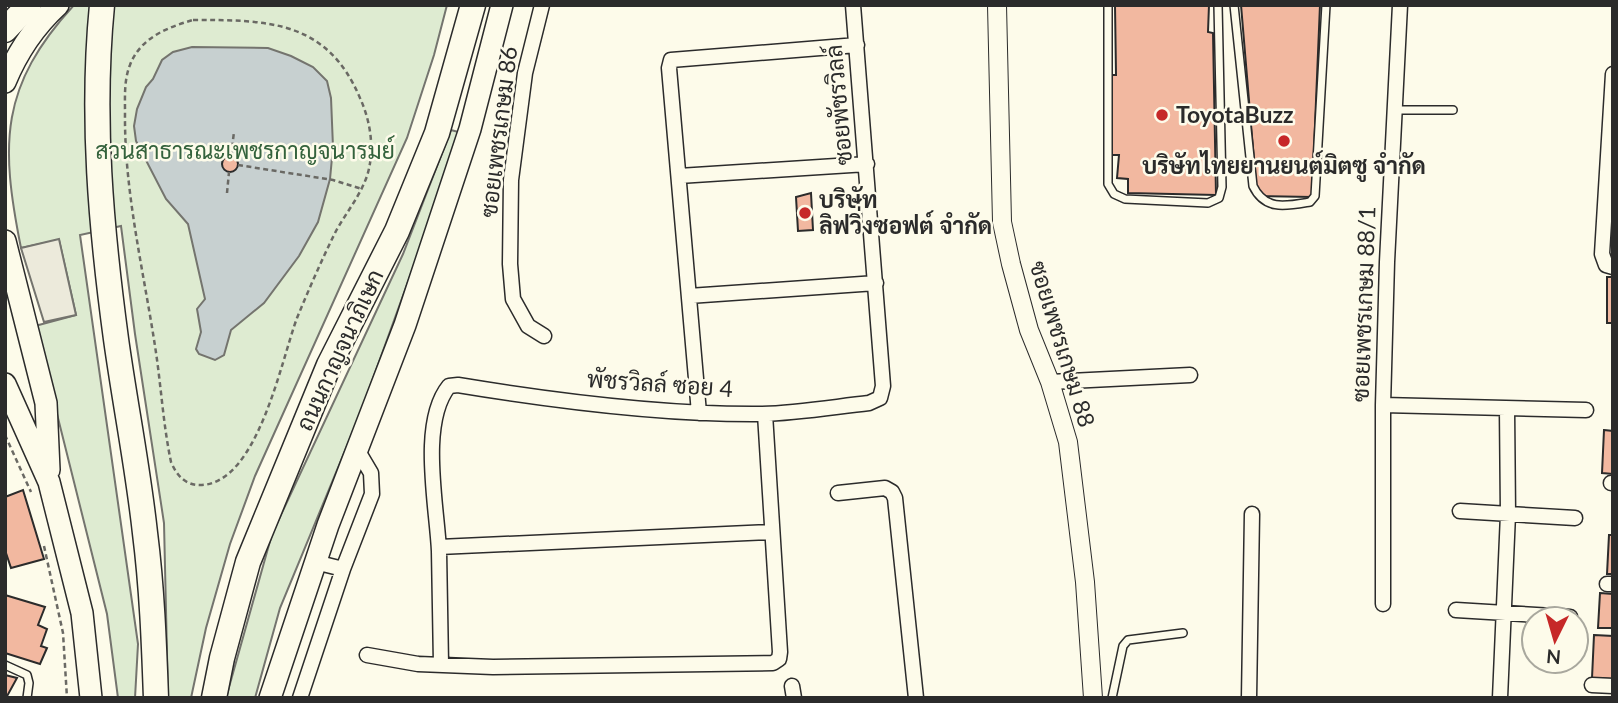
<svg xmlns="http://www.w3.org/2000/svg" width="1618" height="703" font-family="Lato,Sarabun,sans-serif">
	<style>
		.green { fill: #deebd1; stroke: #74746e; stroke-width: 2 }
		.parking { fill: #eceadb; stroke: #74746e; stroke-width: 2 }
		.water { fill: #c7d0d0; stroke: #74746e; stroke-width: 2 }
		.building { fill: #f2b8a0; stroke: #2b2b2b; stroke-width: 2 }
		.lines { fill: none; stroke-linecap: round; stroke-linejoin: round }
		.service-casing { stroke: #2b2b2b; stroke-width: 10 }
		.minor-casing { stroke: #2b2b2b; stroke-width: 17 }
		.tertiary-casing { stroke: #2b2b2b; stroke-width: 20 }
		.secondary-casing { stroke: #2b2b2b; stroke-width: 24 }
		.trunk-casing { stroke: #2b2b2b; stroke-width: 27 }
		.path { stroke: #6a6964; stroke-width: 2.5; stroke-dasharray: 5 3.5; stroke-linecap: butt }
		.service { stroke: #fdfbea; stroke-width: 7 }
		.minor { stroke: #fdfbea; stroke-width: 14 }
		.tertiary { stroke: #fdfbea; stroke-width: 18 }
		.secondary { stroke: #fdfbea; stroke-width: 21 }
		.trunk { stroke: #fdfbea; stroke-width: 24 }
		.poi-dot { fill: #c62828; stroke: #fdfbea; stroke-width: 2.5 }
		.labels { text-anchor: middle; stroke-width: 5; stroke-linejoin: round; paint-order: stroke }
		.street-label { font-size: 23px; fill: #2b2b2b; stroke: #fdfbea }
		.poi-label { font-size: 23px; font-weight: bold; fill: #2b2b2b; stroke: #fdfbea; text-anchor: start }
		.park-label { font-size: 23px; fill: #34623c; stroke: #fdfbea }
	</style>
	<rect width="100%" height="100%" fill="#fdfbea"/>
	<path class="green" d="M74,5H447L434,55L407,138L255,476L230,544L206,628L191,698H168L164,523L135,334L121,226L80,235L138,644L135,698H118L107,614L35,326L76,315L59,240L21,248C0,143 0,86 74,5Z
		M451,130L462,133L359,417L280,608L255,698H226L272,534L403,254Z"/>
	<path class="parking" d="M59,239L76,315L44,322L21,248Z"/>
	<path class="water" d="M192,47L268,48L291,56L313,67L327,81L331,98L333,147L330,179L318,222L299,256L264,303L231,330L224,355L215,360L199,354L196,349L201,332L197,309L205,299L188,224L166,199L136,141L134,126L137,109L146,87L153,79L162,60L173,52Z"/>
	<path class="building" d="M1115,5H1209L1208,32L1213,33L1216,195L1128,193V179L1117,178L1119,155H1110L1111,75H1116Z
		M1241,5H1320L1312,197L1257,196Z
		M222 164a8 8 0 1 1 16 0a8 8 0 1 1-16 0Z
		M811,193L813,230L798,231L796,197Z
		M1607,277H1613V323H1607Z
		M1604,430L1613,431V474L1602,473Z
		M23,490L44,559L11,568L5,550V497Z
		M1609,535H1613V574H1607Z
		M1600,593L1613,594V628H1598Z
		M5,595L45,607L38,625L47,629L41,646L47,648L40,664L5,653Z
		M1594,635L1613,636V679L1592,678Z
		M5,675L17,678L6,698H5Z"/>
	<g class="lines">
		<defs>
			<path id="service" d="M1108,5V184L1114,194L1125,199L1208,203L1219,198L1222,187L1218,5
				M1234,5L1253,186C1265,211 1286,206 1310,202L1315,196L1326,5
				M1396,110H1453
				M5,665L27,675L29,683L27,698
				M1112,698L1123,646L1128,640L1183,633"/>
			<path id="minor" d="M542,5L525,73L511,180L510,264L513,299L528,326L544,336
				M1613,74L1602,254L1606,265L1613,267
				M679,176L867,164
				M689,296L876,283
				M1050,382L1190,375
				M1383,405L1586,410
				M699,413L669,68L671,60L857,45
				M1611,483H1613
				M838,493L885,488L892,492L895,498L916,698
				M1460,511L1575,518
				M439,547L772,532
				M315,562L343,569
				M1607,584H1613
				M1383,604V405L1387,262L1400,5
				M1456,610L1570,617
				M367,655L418,664L493,667L773,663L779,659L780,652L765,414
				M441,664C440,626 440,588 439,551C437,506 419,423 449,386L458,385C555,401 663,415 762,414C797,413 833,407 869,403L880,398L883,386L853,5
				M1592,685L1613,686
				M792,686L794,698
				M300,698L343,569L372,494L371,473L358,451
				M1249,698L1252,514
				M1500,698L1508,514L1507,409"/>
			<path id="tertiary" d="M997,5L1002,222L1011,264L1029,330L1050,382L1068,442L1085,582L1093,698"/>
			<path id="secondary" d="M5,82C17,53 35,26 58,5
				M5,241L46,403L49,470
				M5,384L49,482L82,613L91,698
				M270,698L328,525L405,325L470,129L502,5"/>
			<path id="trunk" d="M102,5C91,117 101,228 116,339C125,404 138,468 145,533C152,588 154,643 156,698
				M5,30L29,5
				M214,698L222,658L248,562L329,365L397,231L437,133L473,5"/>
		</defs>
		<use href="#service" class="service-casing"/>
		<use href="#minor" class="minor-casing"/>
		<use href="#tertiary" class="tertiary-casing"/>
		<use href="#secondary" class="secondary-casing"/>
		<use href="#trunk" class="trunk-casing"/>
		<path class="path" d="M193,20C268,20 327,20 360,98C371,122 375,151 367,176C360,196 346,213 336,231C322,259 309,289 297,318C281,361 258,482 202,485C186,486 177,476 171,462C163,424 161,384 155,346C143,268 124,190 125,112C125,96 124,80 130,65C140,38 168,27 193,20Z
			M231,156L234,132
			M238,165L333,180L362,189
			M227,193L229,172
			M5,435L31,492
			M44,546L63,633L67,698"/>
		<use href="#service" class="service"/>
		<use href="#minor" class="minor"/>
		<use href="#tertiary" class="tertiary"/>
		<use href="#secondary" class="secondary"/>
		<use href="#trunk" class="trunk"/>
	</g>
	<g class="poi-dot">
		<circle cx="1162" cy="115" r="7"/>
		<circle cx="1284" cy="141" r="7"/>
		<circle cx="805" cy="213" r="7"/>
	</g>
	<g class="labels">
		<g class="street-label">
			<text transform="translate(839 105) rotate(-95)" y="8">ซอยพัชรวิลล์</text>
			<text transform="translate(499 132) rotate(-83)" y="8">ซอยเพชรเกษม 86</text>
			<text transform="translate(1364 304) rotate(-88)" y="8">ซอยเพชรเกษม 88/1</text>
			<text transform="translate(1062 344) rotate(73)" y="8">ซอยเพชรเกษม 88</text>
			<text transform="translate(340 350) rotate(-65)" y="8">ถนนกาญจนาภิเษก</text>
			<text transform="translate(660 384) rotate(4)" y="8">พัชรวิลล์ ซอย 4</text>
		</g>
		<g class="poi-label">
			<text x="1176" y="123">ToyotaBuzz</text>
			<text x="1284" y="174" text-anchor="middle">บริษัทไทยยานยนต์มิตซู จำกัด</text>
			<text x="819" y="208">บริษัท<tspan x="819" dy="26">ลิฟวิ่งซอฟต์ จำกัด</tspan></text>
		</g>
		<g class="park-label">
			<text x="245" y="159">สวนสาธารณะเพชรกาญจนารมย์</text>
		</g>
	</g>
	<rect width="1618" height="703" fill="none" stroke="#2b2b2b" stroke-width="14"/>
	<g transform="translate(1555 640) rotate(185)"><circle r="33" fill="#fdfbea" stroke="#a9a89e" stroke-width="2"/>
	<path d="M0-5L12 26L0 18L-12 26Z" fill="#c62828"/>
	<text y="-10" font-size="19" font-weight="bold" text-anchor="middle" fill="#2b2b2b">N</text>
	</g>
</svg>
